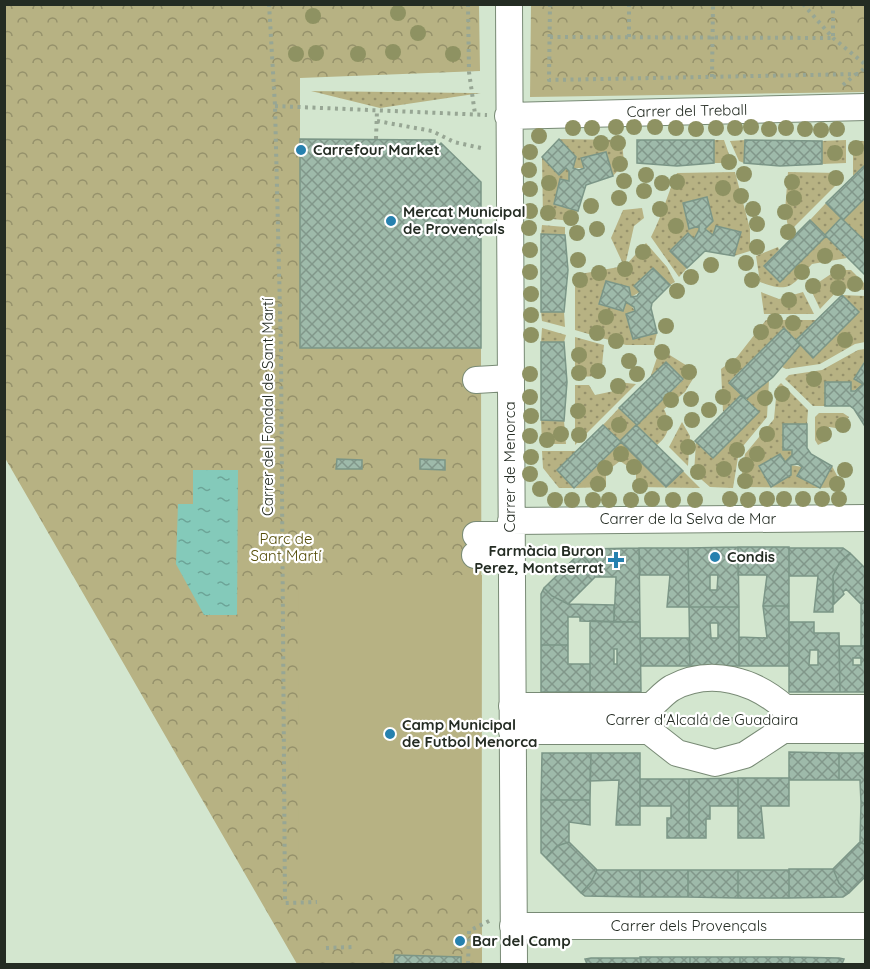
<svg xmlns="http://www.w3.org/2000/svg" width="870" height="969" font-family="Quicksand,sans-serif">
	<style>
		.grass { fill: url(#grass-dots) }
		.forest { fill: url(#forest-crowns) }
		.pitch { fill: #b7b283 }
		.water { fill: url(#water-ripples) }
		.building { fill: url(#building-cross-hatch); stroke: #7b9687; stroke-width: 1.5; fill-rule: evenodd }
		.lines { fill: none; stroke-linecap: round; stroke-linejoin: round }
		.minor-casing { stroke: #788a75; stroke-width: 28 }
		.path { stroke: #97a694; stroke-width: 4; stroke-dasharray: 3 4.5; stroke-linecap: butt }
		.minor { stroke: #fff; stroke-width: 26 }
		.tree { fill: #8e9262 }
		.poi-dot { fill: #2681af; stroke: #fff; stroke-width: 2 }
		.labels { text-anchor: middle; stroke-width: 4.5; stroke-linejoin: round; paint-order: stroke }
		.street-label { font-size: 15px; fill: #242c23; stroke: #fff }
		.poi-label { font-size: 15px; font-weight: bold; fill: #242c23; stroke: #fff; text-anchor: start }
		.park-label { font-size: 15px; fill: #554d08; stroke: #fff }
	</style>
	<defs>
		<pattern id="grass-dots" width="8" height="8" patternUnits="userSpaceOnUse" patternTransform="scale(1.5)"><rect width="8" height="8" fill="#b7b283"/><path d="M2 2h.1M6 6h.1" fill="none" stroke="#95916b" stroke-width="1.8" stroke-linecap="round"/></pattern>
		<pattern id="forest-crowns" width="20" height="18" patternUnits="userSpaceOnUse" patternTransform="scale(1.5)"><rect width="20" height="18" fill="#b7b283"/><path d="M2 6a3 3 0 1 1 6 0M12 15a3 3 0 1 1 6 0" fill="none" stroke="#95916b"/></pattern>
		<pattern id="water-ripples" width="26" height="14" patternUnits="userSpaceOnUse" patternTransform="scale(1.5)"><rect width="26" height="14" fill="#84caba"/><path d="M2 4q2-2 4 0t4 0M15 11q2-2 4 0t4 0" fill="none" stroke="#6ca497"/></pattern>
		<pattern id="building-cross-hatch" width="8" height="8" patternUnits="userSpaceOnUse" patternTransform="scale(1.5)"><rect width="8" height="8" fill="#9ebaaa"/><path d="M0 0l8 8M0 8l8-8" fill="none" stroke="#81978a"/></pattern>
	</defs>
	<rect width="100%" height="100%" fill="#d3e6cf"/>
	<path class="grass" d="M311,91L471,93H481L380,108Z
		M559,139L622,140L624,164L613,176L606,152L581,158L584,168H573L576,157Z
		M714,140H724L732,163H714Z
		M745,140L744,163L739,161L730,141Z
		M846,140V163L822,164V141Z
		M853,141H865L866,164L853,176Z
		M542,157L559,175L566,168L569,171V181L560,179L554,204L578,211L571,221L543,218Z
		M735,172L750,229V251L734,256L740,232L717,226L713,235L705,229L713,221L706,197L683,204L689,228L699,226V230L694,239L688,233L670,251L687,268L679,277L651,237C662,216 667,195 677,173Z
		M788,172L838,173L843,178L789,232L785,211Z
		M865,197V242L843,220Z
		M826,203L841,218L825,235L810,220Z
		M642,208L644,218L634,226L625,266L646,243L667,267L675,282L670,285L653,269L634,286L640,292L631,297L629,287L606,281L599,304L623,311L626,302H629L635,311L626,314L634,339L657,333L654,345H626L575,330V275L624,266L611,238L623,210Z
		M542,225L565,227V235L541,234Z
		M826,236L847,258L812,264C792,285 791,294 760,282L756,256L778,247L779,250L764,266L780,282Z
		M837,270H851L865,284V290L840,288L820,309L810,288Z
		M761,292L779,299L803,292L814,314H764Z
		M842,295L865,296V342L855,344L820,364L786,369L782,367L800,345L813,357L859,312Z
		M541,312H564L565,327L542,321Z
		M766,320H817L796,340L784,328L729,382L741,395L723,412L721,369L737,357Z
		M542,328L566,335L564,342H541Z
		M575,337L604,345L601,376L575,377Z
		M660,349L697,372L685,392L664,409C671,424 670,434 657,445L636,425L620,441L603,425L619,408L637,425L683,380L650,378Z
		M865,349V360L855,379L863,384L861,388L851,391V382H825V406H813L785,379L789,375L822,370L858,350Z
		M769,380L767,417L739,451L733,488L710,487L694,473L696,442L713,457L758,412L746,399Z
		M617,382L636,384L575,445V385H589L595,395L614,391Z
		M781,383L808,410L807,424H783V449L792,450V455L785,462L780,454L759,466L771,487L791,475V465L802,467L798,476L819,488L740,487L745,454L774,419L777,387Z
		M819,413H843L849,417L842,429L829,427L826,441L818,445L815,440V417Z
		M541,420L564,421L566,444H542Z
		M682,422L690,436L688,466L669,447Z
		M621,442L665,487L683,471L700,488L636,487V472L620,461L606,472V487L575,488Z
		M542,451H576L557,470L574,488H559L543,468Z
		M832,466L843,487L820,488Z"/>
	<path class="forest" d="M5,5H479L480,71L300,78V348H481L482,964H297L5,458Z
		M531,5H865V92L530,97Z"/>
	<path class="pitch" d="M299,575H482L481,894H298Z"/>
	<path class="water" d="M193,470H238L237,615H204L176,564L178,504H193Z"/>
	<path class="building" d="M300,139L435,140V149L441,143L481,182V348H300Z
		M559,139L576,157L573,168L579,170L584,168L581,158L606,152L613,176L586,185L578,211L554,204L560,179L569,181V171L566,168L559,175L542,157Z
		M637,140H714V163L677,166L637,163Z
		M745,140L822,141V164L780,166L744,163Z
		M866,164V197L843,220L826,203Z
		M707,197L713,221L705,229L713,235L716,226L741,232L734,256L705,251L687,268L670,251L688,233L694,239L699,230V226L689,229L683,203Z
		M841,218L866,242V276L825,235Z
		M810,220L826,236L780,282L764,266Z
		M541,234L565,235L568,270L564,312H541Z
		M653,268L670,285L652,303L651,308L657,333L633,339L626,314L635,311L634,307L626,302L623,311L599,304L606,281L629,287L631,297L637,296L640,292L634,286Z
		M842,295L859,312L813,358L796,340Z
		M784,328L800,345L773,377L746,399L729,383Z
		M541,342H564L567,382L564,421L541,420Z
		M866,360L865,397L866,428L854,409L850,406H825V382H851V391H855L863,384L854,379Z
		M666,362L683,379L637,425L619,408Z
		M741,395L759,412L713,458L695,441Z
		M783,424H807V448L811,454L832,466L820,488L797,476L802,467L798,464L791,465V475L771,487L759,466L780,454L785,462L792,455V450H783Z
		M603,425L621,442L574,488L557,470Z
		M636,425L683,471L666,487L620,441Z
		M337,459L362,460V469H336Z
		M420,459L445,460V470L420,469Z
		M738,547L739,607H689L688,548ZM710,575H718L717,590H710Z
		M738,547H789V606H763L767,575H738Z
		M639,548L640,622H614L616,577H595L588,561L580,553L585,549Z
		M639,548H688L689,607H667L670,575H640Z
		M789,548H843L850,553L840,562L833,576V612H814L818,576H789Z
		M580,553L588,561L595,577L568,604L552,596L544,588Z
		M850,553L866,569V602L861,604L846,589L843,592L844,594L834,604L833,576L840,562Z
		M544,588L552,596L568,604L614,605V622L580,621V617H568V645H541V594Z
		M866,602V646H861V604Z
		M763,606H789V666H739V637L767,638Z
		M689,607H739V666H690ZM710,623H718V638H711Z
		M590,621L640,622L641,692H590ZM614,649H617V664H614Z
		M789,622H814V633H839L840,692H789ZM810,650H818V665H809Z
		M640,638H689L690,666H641Z
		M541,645H568V664H590V692H541Z
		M839,646H866V692H840ZM853,658H861V665H853Z
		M789,752L839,753V780H789Z
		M542,753H591L590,800H541Z
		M591,753H640V825H616L619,780L590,781Z
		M839,753H866V803H861L860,780H839Z
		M738,778V806H710V819H706V838H689V779Z
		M738,778H789V806H761L764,838H738Z
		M640,779H689V838H667V818H671V806H640Z
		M541,800H590V825L569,822V842L557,846L546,858L541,853Z
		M861,803H866V845L860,842Z
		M569,842L597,870L591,882L581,893L546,858L557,846Z
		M860,842L866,845V876L849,893L839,883L833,869Z
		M789,869H833L839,883L849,893L843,897L789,898Z
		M597,870H640V897L585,896L581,893L591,882Z
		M640,870H688V897H640Z
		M688,870H738V898L688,897Z
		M738,870H789V898H738Z
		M395,955L461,957V964H394Z
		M640,957H690V964H641Z
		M690,957H740V964H690Z
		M740,957H790V964H740Z
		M790,957L839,958L844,959L842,964H790Z
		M591,958H641V964H587L585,959Z"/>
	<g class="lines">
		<defs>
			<path id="minor" d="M509,4L514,964
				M508,116L866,107
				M476,380L510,378
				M511,521L866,518
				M476,535H511
				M475,555H511
				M512,706H651C658,700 665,692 672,688C711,667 755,681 785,708H866
				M512,731H649L677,753L715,763L745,755L783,730H866
				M513,926H866"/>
		</defs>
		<use href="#minor" class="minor-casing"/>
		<path class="path" d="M269,4L275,106L281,351L285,903L317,902
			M468,4L469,72L475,114
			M550,4L549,80L859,74L866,66
			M803,4L833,38L866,65
			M550,37L833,38V4
			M629,37V4
			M712,77L713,4
			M843,85L856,74
			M275,106L487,115
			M377,121L432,131L454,142L481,148
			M376,139L377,110
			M671,720L757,719
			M326,948L352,947
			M468,964L469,931L491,920"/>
		<use href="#minor" class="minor"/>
	</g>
	<g class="tree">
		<circle cx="398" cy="13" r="8"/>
		<circle cx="313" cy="16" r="8"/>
		<circle cx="418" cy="33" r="8"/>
		<circle cx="393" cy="52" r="8"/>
		<circle cx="316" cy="53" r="8"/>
		<circle cx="296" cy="54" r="8"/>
		<circle cx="358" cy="54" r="8"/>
		<circle cx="453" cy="54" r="8"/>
		<circle cx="616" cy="127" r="8"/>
		<circle cx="634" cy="127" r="8"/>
		<circle cx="655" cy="127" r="8"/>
		<circle cx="751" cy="127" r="8"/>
		<circle cx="573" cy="128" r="8"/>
		<circle cx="592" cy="128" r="8"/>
		<circle cx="676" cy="128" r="8"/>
		<circle cx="716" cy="128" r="8"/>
		<circle cx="735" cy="128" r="8"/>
		<circle cx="786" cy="128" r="8"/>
		<circle cx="696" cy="129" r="8"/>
		<circle cx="769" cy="129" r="8"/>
		<circle cx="805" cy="129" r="8"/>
		<circle cx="837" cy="129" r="8"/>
		<circle cx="821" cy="130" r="8"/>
		<circle cx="539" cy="136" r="8"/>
		<circle cx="601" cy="143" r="8"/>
		<circle cx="618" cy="143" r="8"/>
		<circle cx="856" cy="148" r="8"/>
		<circle cx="530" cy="152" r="8"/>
		<circle cx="835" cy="153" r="8"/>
		<circle cx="729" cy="162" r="8"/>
		<circle cx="620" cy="164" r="8"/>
		<circle cx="529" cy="170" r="8"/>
		<circle cx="744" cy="174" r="8"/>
		<circle cx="646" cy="175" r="8"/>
		<circle cx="836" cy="178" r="8"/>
		<circle cx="624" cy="181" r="8"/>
		<circle cx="677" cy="182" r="8"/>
		<circle cx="792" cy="182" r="8"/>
		<circle cx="549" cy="183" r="8"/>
		<circle cx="662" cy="183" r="8"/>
		<circle cx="723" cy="188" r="8"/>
		<circle cx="530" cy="189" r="8"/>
		<circle cx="644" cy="191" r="8"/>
		<circle cx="741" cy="196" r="8"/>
		<circle cx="619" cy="198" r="8"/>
		<circle cx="794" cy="198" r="8"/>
		<circle cx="591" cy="206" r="8"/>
		<circle cx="660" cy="209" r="8"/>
		<circle cx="753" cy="209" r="8"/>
		<circle cx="530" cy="211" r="8"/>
		<circle cx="785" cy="212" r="8"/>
		<circle cx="548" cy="213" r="8"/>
		<circle cx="571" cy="218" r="8"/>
		<circle cx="757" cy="224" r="8"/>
		<circle cx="676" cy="226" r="8"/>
		<circle cx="529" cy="228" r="8"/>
		<circle cx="597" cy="229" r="8"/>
		<circle cx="788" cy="232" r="8"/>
		<circle cx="577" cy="233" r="8"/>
		<circle cx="757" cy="247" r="8"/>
		<circle cx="530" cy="250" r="8"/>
		<circle cx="643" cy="252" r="8"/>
		<circle cx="825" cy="256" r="8"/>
		<circle cx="578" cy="260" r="8"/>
		<circle cx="746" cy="263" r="8"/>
		<circle cx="711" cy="265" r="8"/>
		<circle cx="625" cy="269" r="8"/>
		<circle cx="530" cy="272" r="8"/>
		<circle cx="802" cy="272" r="8"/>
		<circle cx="838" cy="272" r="8"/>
		<circle cx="599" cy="273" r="8"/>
		<circle cx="691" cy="277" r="8"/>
		<circle cx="580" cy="280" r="8"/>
		<circle cx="752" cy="280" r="8"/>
		<circle cx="855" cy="284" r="8"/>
		<circle cx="813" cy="286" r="8"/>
		<circle cx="838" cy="288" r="8"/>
		<circle cx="677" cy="291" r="8"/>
		<circle cx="531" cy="294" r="8"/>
		<circle cx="789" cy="300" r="8"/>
		<circle cx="531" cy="315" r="8"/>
		<circle cx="606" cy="317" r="8"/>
		<circle cx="775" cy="321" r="8"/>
		<circle cx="793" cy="323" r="8"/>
		<circle cx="666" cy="326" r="8"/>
		<circle cx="761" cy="332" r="8"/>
		<circle cx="597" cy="333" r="8"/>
		<circle cx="531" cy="335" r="8"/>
		<circle cx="845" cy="340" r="8"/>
		<circle cx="616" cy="341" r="8"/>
		<circle cx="662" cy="352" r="8"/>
		<circle cx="579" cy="355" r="8"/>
		<circle cx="629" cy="361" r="8"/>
		<circle cx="733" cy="366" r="8"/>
		<circle cx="598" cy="371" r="8"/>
		<circle cx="689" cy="372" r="8"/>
		<circle cx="579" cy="373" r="8"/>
		<circle cx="530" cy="374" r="8"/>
		<circle cx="637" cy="374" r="8"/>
		<circle cx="814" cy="379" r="8"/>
		<circle cx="618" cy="386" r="8"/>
		<circle cx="782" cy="394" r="8"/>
		<circle cx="530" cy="397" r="8"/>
		<circle cx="723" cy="397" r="8"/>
		<circle cx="765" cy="398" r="8"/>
		<circle cx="691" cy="399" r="8"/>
		<circle cx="671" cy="400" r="8"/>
		<circle cx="709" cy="410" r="8"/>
		<circle cx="578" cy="411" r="8"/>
		<circle cx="531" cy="416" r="8"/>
		<circle cx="692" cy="420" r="8"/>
		<circle cx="665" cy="423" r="8"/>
		<circle cx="619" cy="425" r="8"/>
		<circle cx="843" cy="425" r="8"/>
		<circle cx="561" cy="434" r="8"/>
		<circle cx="767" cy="434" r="8"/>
		<circle cx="824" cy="434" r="8"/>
		<circle cx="579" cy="435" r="8"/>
		<circle cx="530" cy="436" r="8"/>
		<circle cx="547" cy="440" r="8"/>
		<circle cx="688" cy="447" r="8"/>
		<circle cx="737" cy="450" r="8"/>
		<circle cx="621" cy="454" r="8"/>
		<circle cx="757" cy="454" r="8"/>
		<circle cx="531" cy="457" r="8"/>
		<circle cx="746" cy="465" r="8"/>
		<circle cx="634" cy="467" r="8"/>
		<circle cx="605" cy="468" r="8"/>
		<circle cx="724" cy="469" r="8"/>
		<circle cx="845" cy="470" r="8"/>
		<circle cx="698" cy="472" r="8"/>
		<circle cx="530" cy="474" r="8"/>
		<circle cx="745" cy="481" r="8"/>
		<circle cx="598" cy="484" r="8"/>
		<circle cx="837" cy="484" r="8"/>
		<circle cx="640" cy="486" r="8"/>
		<circle cx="540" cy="489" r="8"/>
		<circle cx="652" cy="499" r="8"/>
		<circle cx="730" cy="499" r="8"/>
		<circle cx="767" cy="499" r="8"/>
		<circle cx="784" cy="499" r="8"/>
		<circle cx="803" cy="499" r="8"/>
		<circle cx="822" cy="499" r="8"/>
		<circle cx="839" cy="499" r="8"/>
		<circle cx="555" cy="500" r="8"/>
		<circle cx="572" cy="500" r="8"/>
		<circle cx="593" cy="500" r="8"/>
		<circle cx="609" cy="500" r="8"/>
		<circle cx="631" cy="500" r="8"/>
		<circle cx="673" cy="500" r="8"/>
		<circle cx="695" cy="500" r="8"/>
		<circle cx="748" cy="500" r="8"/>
	</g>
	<g class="poi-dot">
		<circle cx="301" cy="150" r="6"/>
		<circle cx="391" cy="221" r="6"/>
		<circle cx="715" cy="557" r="6"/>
		<path d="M613 551h6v6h6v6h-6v6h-6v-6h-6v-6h6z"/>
		<circle cx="390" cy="734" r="6"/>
		<circle cx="460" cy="941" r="6"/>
	</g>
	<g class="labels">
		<g class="street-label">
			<text transform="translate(687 111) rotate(-1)" y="5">Carrer del Treball</text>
			<text transform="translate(268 407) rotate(-90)" y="5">Carrer del Fondal de Sant Martí</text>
			<text transform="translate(510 467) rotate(-90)" y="5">Carrer de Menorca</text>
			<text x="688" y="524">Carrer de la Selva de Mar</text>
			<text x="702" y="725">Carrer d'Alcalá de Guadaira</text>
			<text x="689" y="931">Carrer dels Provençals</text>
		</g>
		<g class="poi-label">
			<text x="313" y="155">Carrefour Market</text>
			<text x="403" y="217">Mercat Municipal<tspan x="403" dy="17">de Provençals</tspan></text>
			<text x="604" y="556" text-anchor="end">Farmàcia Buron<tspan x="604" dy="17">Perez, Montserrat</tspan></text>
			<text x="727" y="562">Condis</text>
			<text x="402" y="730">Camp Municipal<tspan x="402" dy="17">de Futbol Menorca</tspan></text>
			<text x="472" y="946">Bar del Camp</text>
		</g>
		<g class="park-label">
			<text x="286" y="544">Parc de<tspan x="286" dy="17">Sant Martí</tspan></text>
		</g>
	</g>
	<rect width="870" height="969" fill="none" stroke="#242c23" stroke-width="12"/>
</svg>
